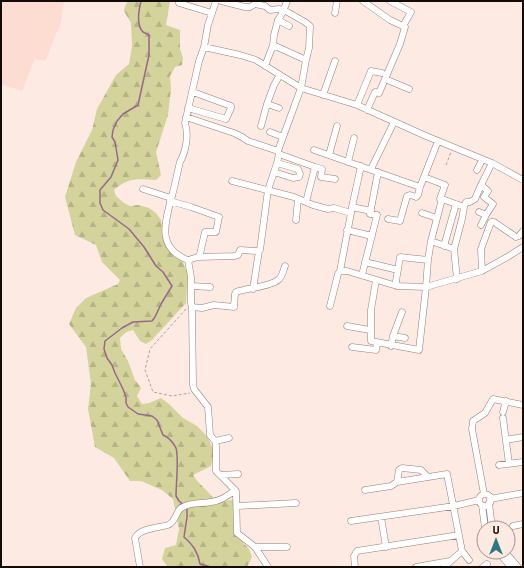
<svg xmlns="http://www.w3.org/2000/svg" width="524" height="568" font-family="'Titillium Web',sans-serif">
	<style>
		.built { fill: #fdddd2 }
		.forest { fill: url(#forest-firs) }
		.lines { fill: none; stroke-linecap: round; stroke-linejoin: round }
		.stream { stroke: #97688c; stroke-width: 1.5 }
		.minor-casing { stroke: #947f77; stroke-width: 7 }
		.path { stroke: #b1a29c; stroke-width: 1; stroke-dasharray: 3 2; stroke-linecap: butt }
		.minor { stroke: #fff; stroke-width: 6 }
	</style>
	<defs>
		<pattern id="forest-firs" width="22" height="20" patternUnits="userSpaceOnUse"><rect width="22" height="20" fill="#d4d39b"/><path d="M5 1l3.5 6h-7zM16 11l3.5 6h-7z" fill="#b5b484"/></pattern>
	</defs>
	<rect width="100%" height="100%" fill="#fdeae3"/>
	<path class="built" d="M1,1H64L61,22L45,61L35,59L22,91L1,84Z"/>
	<path class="forest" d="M128,1H170L166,25L180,30V49L183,58L182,65L175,67L170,76L171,89L168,115L156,152L161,175L156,180C138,179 129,177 114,190L116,196L124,203L130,206L138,205L149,208L156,213L161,220L164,243L173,256L183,262L188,275L186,303L152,340L146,344L140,341L133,330L126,332L120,338L121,349L128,361L135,380L141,388L137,396L142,404L149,403L161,398L169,404L183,418L197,426L207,436L214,451L211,466L193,475C200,486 210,492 217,503L235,499L234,533L249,549L252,557L247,567H168L162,559L165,548L176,545L179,529L173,499L162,490L141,481H130L114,458L95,447L88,409L91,384L86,347L69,324L76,308L86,298L118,284L120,280L102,262L96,245L75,235L65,197L76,162L92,130L97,109L116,75L129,64L132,46L131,23L124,11L125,6Z"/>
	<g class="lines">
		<path class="stream" d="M141,1C139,9 136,25 143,32C145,33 147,34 149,35V55L138,105L123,114L117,121L113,130L112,137L115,142L118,160L111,177L100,190V203L103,210L129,229L144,247L156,266L163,272L172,286L161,304L155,317L152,321L133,322L122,328L105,341L104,349L107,358L112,365L115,373L123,389L126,397V403L128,407L138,414L152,416L157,420L163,435C168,437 173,442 176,448C179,457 176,485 176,496L179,501L184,505
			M187,508V517L184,537C193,545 198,552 200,564L211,567"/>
		<defs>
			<path id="minor" d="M216,1L208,25L204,47L240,55L256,60L301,88L357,105L426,136L492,163L523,180
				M221,1L245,7H250L255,4L265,6L270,10L279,9L284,10L305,22L310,26L309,48L306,60L273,45
				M363,1L390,20L405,27L400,44L379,93L375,92L367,110
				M390,1L411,12L403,26
				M179,3L212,13
				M335,13L337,1
				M278,20L289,26
				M204,47L199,61L185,123C189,135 186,151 180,162C177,174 175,185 172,196C165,222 156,248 188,260L191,277V304L192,307L193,385L194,389L208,407L210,435L215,441L216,446V471L236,491L237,533L255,547L268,567
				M265,66L273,45L274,35L278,20L283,12L287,1
				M385,79L409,89
				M323,95L335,61
				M357,105L371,71L382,73
				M188,108L226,119L231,108V106L193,92
				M279,108L267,104L274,85L280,75
				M186,117L234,133L242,137L248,141L278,151
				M261,126L267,104
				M270,132L283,137
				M314,150L420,187
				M279,154L315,167
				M329,155L337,126
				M348,162L354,138
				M371,169L394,122
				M477,170L482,160
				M274,172L293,178L299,177L300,174L298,169L277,163
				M232,181L294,197L313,205L328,209L334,208L351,213L352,207L371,211
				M143,189L171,198
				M442,199L464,207L466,202H470L475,199L481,185
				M170,201L191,207L219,217L216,232H205L200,254L198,257L188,260
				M306,202L315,167L322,169L321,177L335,179
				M352,207L361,166
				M479,212L486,215L493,204L484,197L488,191L481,185L492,163
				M422,213L437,218
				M388,219L400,221L407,196L410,195L416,197L418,195L420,187L438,141
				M296,220L298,199
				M481,225L486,215
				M347,230L372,236
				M431,241L454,249L457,279
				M444,246L456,204
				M454,249L462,219L464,207
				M198,257L234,256L238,255L240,250L257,251L260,250L268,190L277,163L279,154L278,151L283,137L301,88L306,60
				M428,260L426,287L482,271L509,256L523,247
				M365,262L398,270
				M340,271L351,213
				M482,271L481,249L491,222H494L516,237L519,236L523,231
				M362,275L377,215L370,214L378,172
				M191,286L210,287
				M397,286L396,281L400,257L428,260L431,241L442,199H440L445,185L424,177
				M253,289L259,251
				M330,306L338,274L340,271H347L397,286L426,287L419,350L371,341V310L376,280
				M192,307L202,308L214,305L234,307L235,294L236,292C246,288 270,287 278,280C282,278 283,271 285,266
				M347,326L370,330
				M393,336L405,338
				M391,346L393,336L402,312
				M352,347L376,350L377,343
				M503,412L506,401
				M503,418L509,464
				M506,440L523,437
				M215,441L229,438
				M499,465L523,462
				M221,475L238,474
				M397,482L399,470L402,468L421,470L428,477
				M365,490L391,486L397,482L447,474L462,551L469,560
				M484,494L472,429L473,421L485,413L493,399L523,405
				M479 500a6 6 0 1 1 12 0a6 6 0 1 1-12 0Z
				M490,499L523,493
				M489,503L492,528
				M482,505L485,528
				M238,506L296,503
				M381,517L386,547
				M351,521L454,506L479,500
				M513,526L523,524
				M255,547H287
				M498,552L511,567
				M505,552L518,567
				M140,567L135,538C140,528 158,528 168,525C176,522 175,513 181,508C190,502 201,504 211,502C221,501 228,496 235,490
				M355,567L354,556L357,551L459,535
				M416,567L450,561
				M444,567L462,551
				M483,567L487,564"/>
		</defs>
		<use href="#minor" class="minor-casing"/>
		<path class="path" d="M446,165L451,152
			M186,309L150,349L145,370L153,392L172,396L190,393"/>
		<use href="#minor" class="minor"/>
	</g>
	<rect width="524" height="568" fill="none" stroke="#120b08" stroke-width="4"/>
	<g transform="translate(496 540)"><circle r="19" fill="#fdeae3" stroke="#9f918b"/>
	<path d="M0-3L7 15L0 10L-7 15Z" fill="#2f7780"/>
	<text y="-6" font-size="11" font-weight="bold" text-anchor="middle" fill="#120b08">U</text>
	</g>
</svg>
